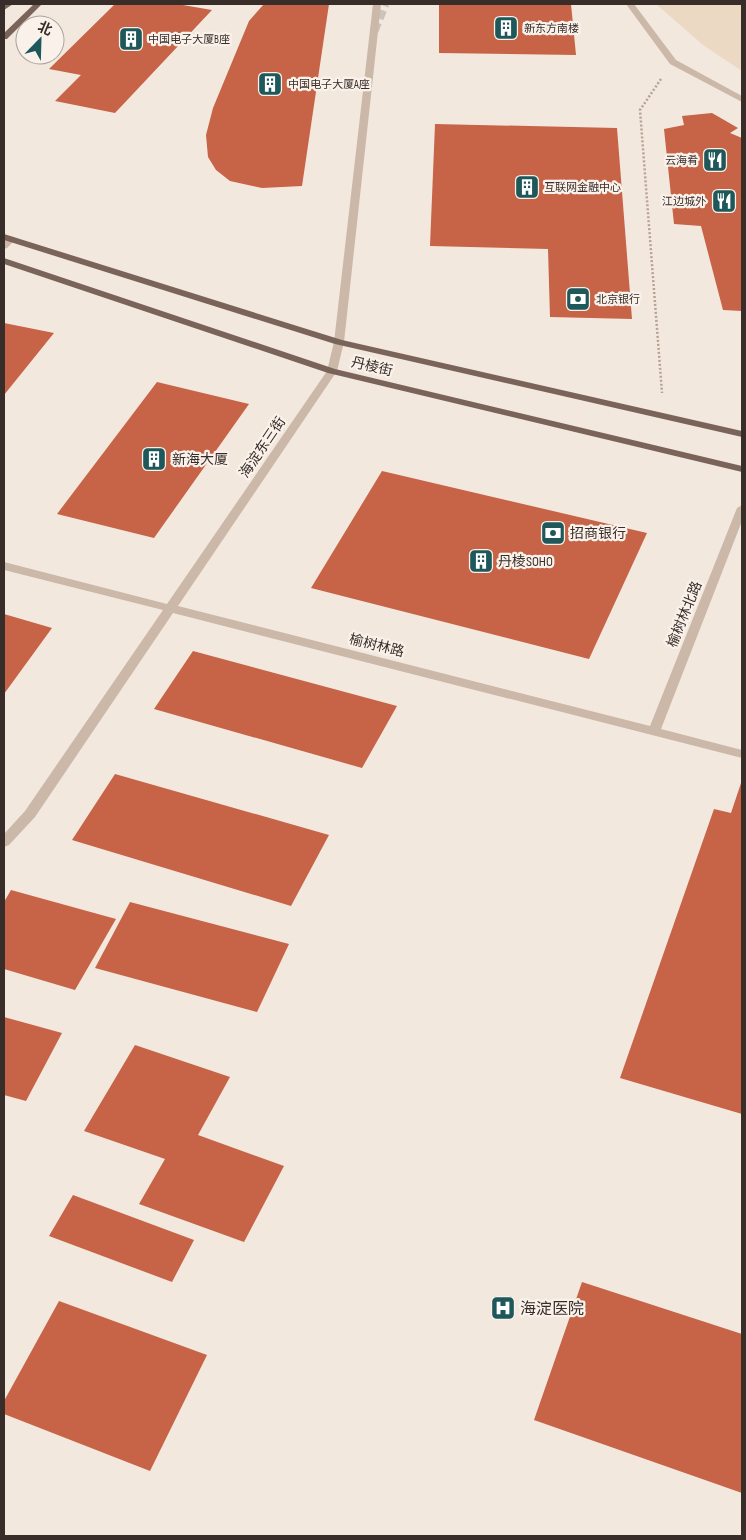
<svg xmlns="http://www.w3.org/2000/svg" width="746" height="1540" font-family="'Sofia Sans Condensed','Noto Sans SC',sans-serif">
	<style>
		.plaza { fill: #ebd9c4 }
		.building { fill: #c76347 }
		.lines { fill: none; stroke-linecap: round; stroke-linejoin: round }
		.minor-tunnel { stroke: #cec3ba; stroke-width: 9; stroke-dasharray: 9 4.5; stroke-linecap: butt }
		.path { stroke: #b7a293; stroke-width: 2.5; stroke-dasharray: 2 2; stroke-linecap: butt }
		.minor { fill: #cbb8a9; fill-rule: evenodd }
		.major { fill: #7a645a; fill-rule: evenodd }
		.labels { text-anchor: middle; stroke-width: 4.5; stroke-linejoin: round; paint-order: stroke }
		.far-poi-label { font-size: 11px; fill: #382d29; stroke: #faf2ea; text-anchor: start }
		.street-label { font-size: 14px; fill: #382d29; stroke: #faf2ea }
		.poi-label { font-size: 14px; fill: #382d29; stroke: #faf2ea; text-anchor: start }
		.near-poi-label { font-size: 16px; fill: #382d29; stroke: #faf2ea; text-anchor: start }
	</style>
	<rect width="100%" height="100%" fill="#f3e8de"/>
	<path class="plaza" d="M656,4H742V71L703,45Z"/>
	<path class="building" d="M115,4H177L212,10L115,113L55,101L81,75L49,69Z
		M264,4H329L302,186L262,188L230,181L216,170L208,157L206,135L213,108L249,21Z
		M439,4H571L576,55L439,53Z
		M712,113L738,128L730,133L742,138V311L723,310L701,226L674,224L664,129L684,125L682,116Z
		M435,124L617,128L632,319L550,317L548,249L430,246Z
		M4,323L54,333L4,395Z
		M157,382L249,404L154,538L57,514Z
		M382,471L647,533L589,659L311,588Z
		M4,614L52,628L4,694Z
		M193,651L397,706L362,768L154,709Z
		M115,774L329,835L291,906L72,840Z
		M741,783L742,784V1114L620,1078L714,809L731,813Z
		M11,890L116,919L75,990L4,969V902Z
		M130,902L289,944L257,1012L95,968Z
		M4,1017L62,1033L26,1101L4,1095Z
		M135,1045L230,1077L198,1135L284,1166L244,1242L139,1204L165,1159L84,1131Z
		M73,1195L194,1240L172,1282L49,1236Z
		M582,1282L742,1334V1493L534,1420Z
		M59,1301L207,1355L150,1471L4,1414V1401Z"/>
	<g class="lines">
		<path class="minor-tunnel" d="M374,31L385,4"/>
		<path class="path" d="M661,79L640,110L662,393"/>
		<path class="minor" d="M373,4H381L344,342L337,371L178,606L650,726L737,508L742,505V521L661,729L742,750V758L173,613L35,817L9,845L4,847V834L25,811L163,610L4,570V562L167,604L327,371L334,342Z
			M626,4H634L676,60L742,96V102L670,64Z
			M11,236L16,239L7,248L4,249V241Z"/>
		<path class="major" d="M4,4H13L4,10Z
			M34,4H42L7,39H4V33Z
			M4,234L342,340L742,431V437L335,344L4,240Z
			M4,258L335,369L742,466V472L328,373L4,264Z"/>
	</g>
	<defs>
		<symbol id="building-square" viewBox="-11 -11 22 22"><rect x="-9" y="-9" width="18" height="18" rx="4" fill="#1e585a" stroke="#faf2ea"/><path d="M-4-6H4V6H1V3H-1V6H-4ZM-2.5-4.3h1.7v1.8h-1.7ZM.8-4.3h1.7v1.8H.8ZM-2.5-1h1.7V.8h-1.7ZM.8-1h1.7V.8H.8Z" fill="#fff"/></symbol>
		<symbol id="restaurant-square" viewBox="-11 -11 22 22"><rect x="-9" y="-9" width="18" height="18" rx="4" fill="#1e585a" stroke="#faf2ea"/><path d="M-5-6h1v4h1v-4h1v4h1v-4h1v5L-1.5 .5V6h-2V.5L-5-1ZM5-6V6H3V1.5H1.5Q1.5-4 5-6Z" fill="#fff"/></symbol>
		<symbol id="bank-square" viewBox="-11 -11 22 22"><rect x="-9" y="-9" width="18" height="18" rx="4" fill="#1e585a" stroke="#faf2ea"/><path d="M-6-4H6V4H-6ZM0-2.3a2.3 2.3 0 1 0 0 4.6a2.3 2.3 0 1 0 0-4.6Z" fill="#fff"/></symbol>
		<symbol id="hospital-square" viewBox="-11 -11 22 22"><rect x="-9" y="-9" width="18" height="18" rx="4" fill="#1e585a" stroke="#faf2ea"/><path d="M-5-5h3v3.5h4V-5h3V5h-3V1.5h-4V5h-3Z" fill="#fff"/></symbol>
	</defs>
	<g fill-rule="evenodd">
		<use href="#building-square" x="492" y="14" width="28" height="28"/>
		<use href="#building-square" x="117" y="25" width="28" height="28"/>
		<use href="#building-square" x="256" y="70" width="28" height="28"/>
		<use href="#restaurant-square" x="701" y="146" width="28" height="28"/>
		<use href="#building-square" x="513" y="173" width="28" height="28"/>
		<use href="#restaurant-square" x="710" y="187" width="28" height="28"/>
		<use href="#bank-square" x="564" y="285" width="28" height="28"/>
		<use href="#building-square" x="140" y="445" width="28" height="28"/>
		<use href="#bank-square" x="539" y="519" width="28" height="28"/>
		<use href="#building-square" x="467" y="547" width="28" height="28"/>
		<use href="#hospital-square" x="489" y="1294" width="28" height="28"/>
	</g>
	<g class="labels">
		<g class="far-poi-label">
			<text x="524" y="32">新东方南楼</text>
			<text x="148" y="43">中国电子大厦B座</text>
			<text x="288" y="88">中国电子大厦A座</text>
			<text x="698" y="164" text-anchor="end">云海肴</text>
			<text x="544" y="191">互联网金融中心</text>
			<text x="706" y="205" text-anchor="end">江边城外</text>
			<text x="596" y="303">北京银行</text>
		</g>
		<g class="street-label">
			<text transform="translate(372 366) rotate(13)" y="5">丹棱街</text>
			<text transform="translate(262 447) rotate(-56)" y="5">海淀东三街</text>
			<text transform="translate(684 614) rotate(-68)" y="5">榆树林北路</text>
			<text transform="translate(377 645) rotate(14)" y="5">榆树林路</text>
		</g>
		<g class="poi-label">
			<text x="172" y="464">新海大厦</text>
			<text x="570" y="538">招商银行</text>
			<text x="498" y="566">丹棱SOHO</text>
		</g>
		<g class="near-poi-label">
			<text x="520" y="1314">海淀医院</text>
		</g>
	</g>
	<rect width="746" height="1540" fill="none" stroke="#382d29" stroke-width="10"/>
	<g transform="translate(40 40) rotate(23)"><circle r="24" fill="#faf2ea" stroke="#aca39d"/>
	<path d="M0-4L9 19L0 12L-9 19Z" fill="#1e585a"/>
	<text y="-8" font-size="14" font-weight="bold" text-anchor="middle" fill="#382d29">北</text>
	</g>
</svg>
